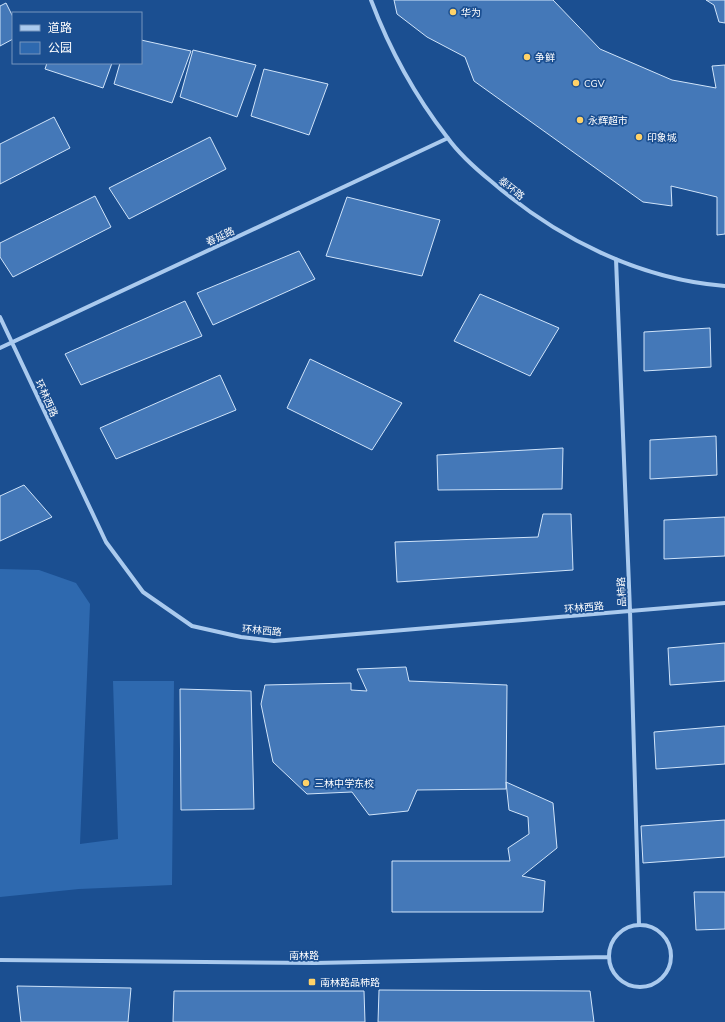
<svg xmlns="http://www.w3.org/2000/svg" width="725" height="1022" font-family="'Nunito Sans','Noto Sans SC',sans-serif">
	<style>
		.green { fill: #2e69af }
		.building { fill: #4478b8; stroke: #d0e4fa }
		.lines { fill: none; stroke-linecap: round; stroke-linejoin: round }
		.minor { stroke: #aacaee; stroke-width: 4 }
		.poi-dot { fill: #ffd268; stroke: #1b4f91; stroke-width: 1.5 }
		.labels { text-anchor: middle; stroke-width: 3.5; stroke-linejoin: round; paint-order: stroke }
		.poi-label { font-size: 10px; fill: #fff; stroke: #1b4f91; text-anchor: start }
		.street-label { font-size: 10px; fill: #fff; stroke: #1b4f91 }
	</style>
	<rect width="100%" height="100%" fill="#1b4f91"/>
	<path class="green" d="M0,569L39,570L76,583L90,604L80,844L118,839L113,681H174L172,885L79,889L0,897Z"/>
	<path class="building" d="M394,0H553L600,49L672,80L716,88L712,66L725,65V234L717,235V197L671,186L672,206L643,202L474,81L465,57L427,37L397,14Z
		M706,0H725V23L719,22L714,5Z
		M6,3L13,17V39L0,46V6Z
		M141,40L191,51L172,103L114,84L120,63H141Z
		M193,50L256,65L237,117L180,97Z
		M47,63H112L103,88L45,69Z
		M264,69L328,84L309,135L251,116Z
		M54,117L70,148L0,184V144Z
		M210,137L226,169L129,219L109,188Z
		M95,196L111,227L13,277L0,257V243Z
		M347,197L440,220L422,276L326,256Z
		M299,251L315,279L213,325L197,293Z
		M480,294L559,328L530,376L454,341Z
		M185,301L202,336L81,385L65,354Z
		M710,328L711,367L644,371V332Z
		M310,359L402,403L372,450L287,408Z
		M220,375L236,410L116,459L100,428Z
		M716,436L717,475L650,479V440Z
		M563,448L562,489L438,490L437,455Z
		M24,485L52,517L0,541V496Z
		M543,514H571L573,570L397,582L395,542L538,537Z
		M725,517V556L664,559V520Z
		M725,643V681L670,685L668,648Z
		M406,667L409,681L507,685L506,789L417,790L408,811L369,815L352,792L307,794L273,762L261,704L265,685L351,683V690L367,691L357,669Z
		M180,689L251,691L254,809L181,810Z
		M725,726V764L656,769L654,732Z
		M506,782L553,803L557,848L522,876L545,881L543,912H392V861H510L508,848L529,834L528,817L509,810Z
		M725,820V857L643,863L641,826Z
		M694,892H725V929L696,930Z
		M17,986L131,988L128,1022H21Z
		M379,990L590,991L594,1022H378Z
		M174,991H364L365,1022H173Z"/>
	<g class="lines">
		<path class="minor" d="M371,0C389,48 416,97 447,137C459,154 476,169 492,182C557,238 638,279 725,286
			M616,259L630,611L639,925
			M0,317L106,542L143,592L192,626L241,637L274,641L725,603
			M0,348L448,138
			M609 956a31 31 0 1 1 62 0a31 31 0 1 1-62 0Z
			M0,960L315,963L608,957"/>
	</g>
	<g class="poi-dot">
		<circle cx="453" cy="12" r="4"/>
		<circle cx="527" cy="57" r="4"/>
		<circle cx="576" cy="83" r="4"/>
		<circle cx="580" cy="120" r="4"/>
		<circle cx="639" cy="137" r="4"/>
		<circle cx="306" cy="783" r="4"/>
		<rect x="308" y="978" width="8" height="8" rx="2"/>
	</g>
	<g class="labels">
		<g class="poi-label">
			<text x="461" y="16">华为</text>
			<text x="535" y="61">争鲜</text>
			<text x="584" y="87">CGV</text>
			<text x="588" y="124">永辉超市</text>
			<text x="647" y="141">印象城</text>
			<text x="314" y="787">三林中学东校</text>
			<text x="320" y="986">南林路品柿路</text>
		</g>
		<g class="street-label">
			<text transform="translate(512 188) rotate(39)" y="4">泰环路</text>
			<text transform="translate(220 236) rotate(-25)" y="4">春延路</text>
			<text transform="translate(47 398) rotate(65)" y="4">环林西路</text>
			<text transform="translate(621 592) rotate(-92)" y="4">品柿路</text>
			<text transform="translate(584 607) rotate(-5)" y="4">环林西路</text>
			<text transform="translate(262 630) rotate(5)" y="4">环林西路</text>
			<text x="304" y="959">南林路</text>
		</g>
	</g>
	<rect x="12" y="12" width="130" height="52" fill="#1b4f91" stroke="#7695bd"/>
	<rect x="20" y="25" width="20" height="6" fill="#aacaee" stroke="#7695bd"/>
	<text x="48" y="32" font-size="12" fill="#ffffff">道路</text>
	<rect x="20" y="42" width="20" height="12" fill="#2e69af" stroke="#7695bd"/>
	<text x="48" y="52" font-size="12" fill="#ffffff">公园</text>
</svg>
